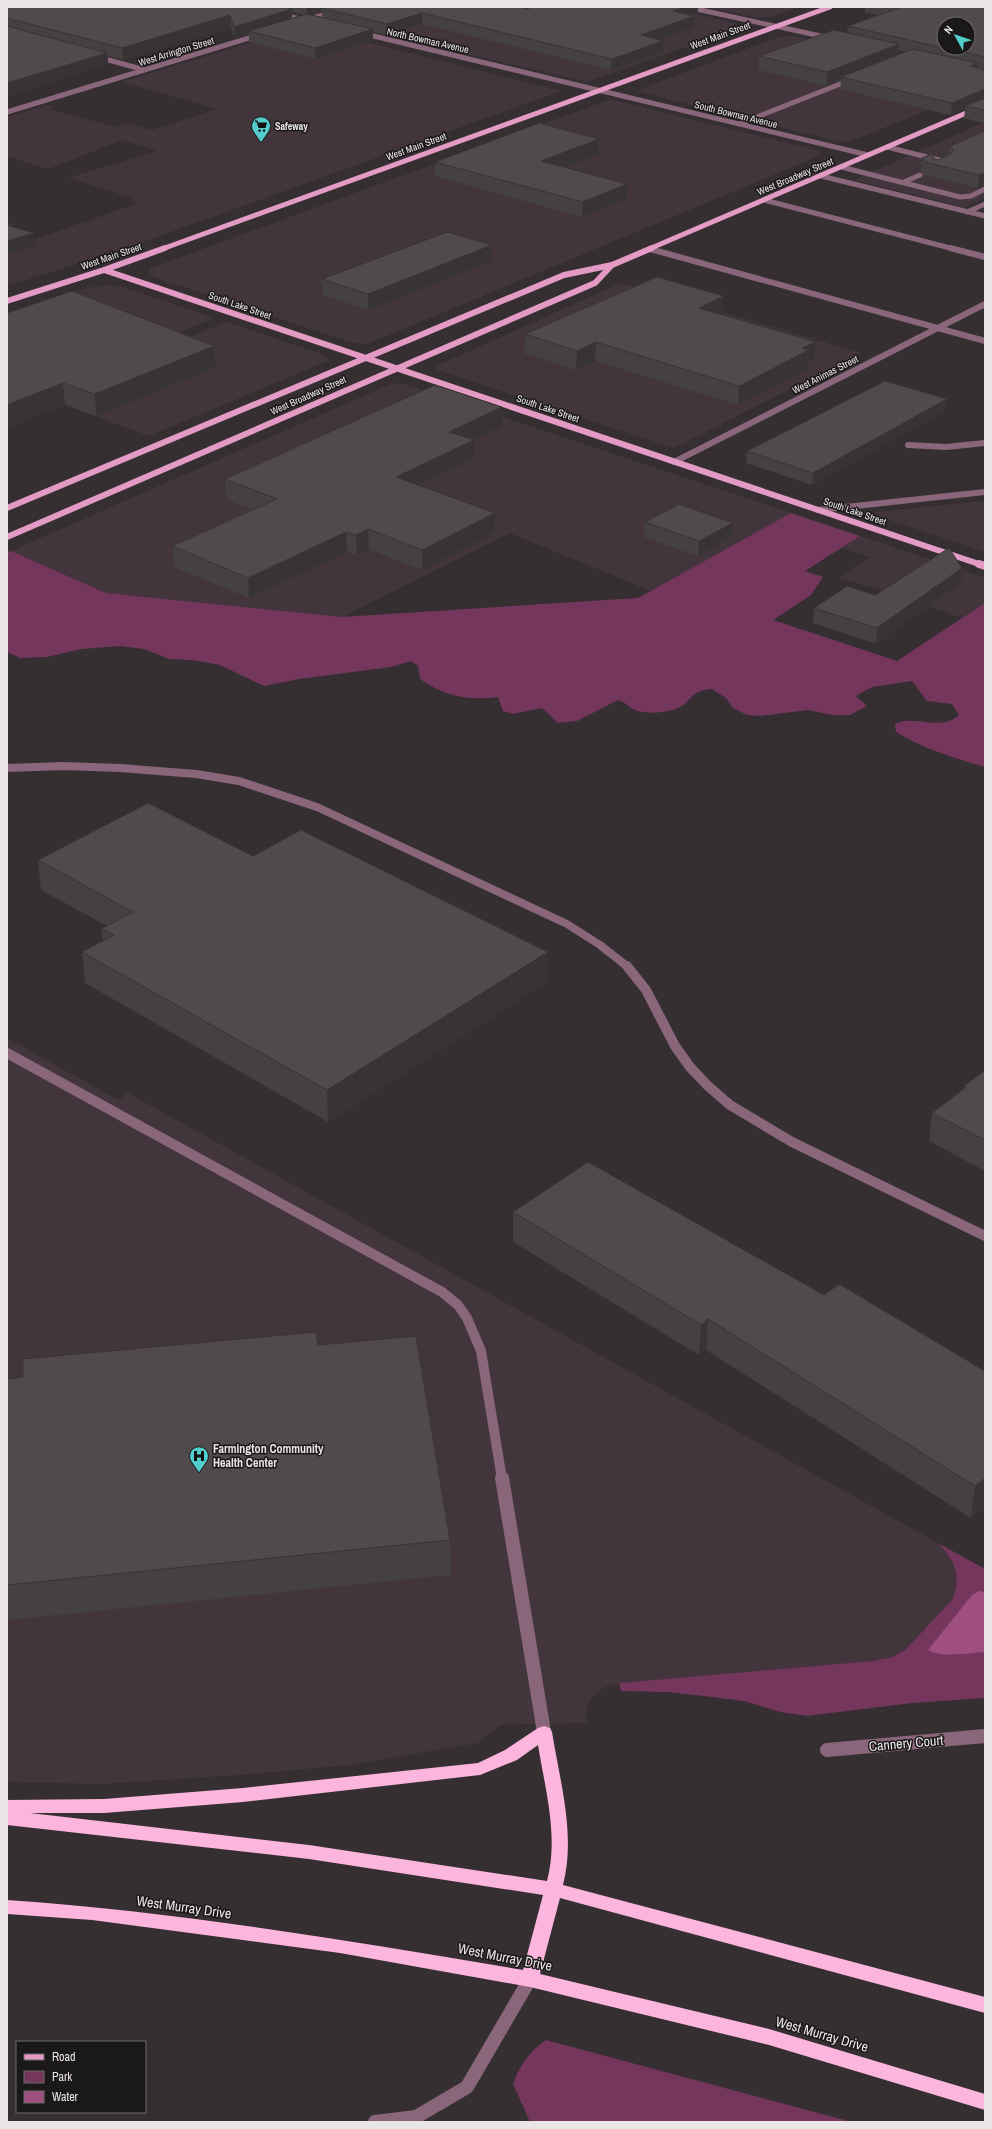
<svg xmlns="http://www.w3.org/2000/svg" width="992" height="2129" font-family="'Archivo Narrow',sans-serif">
	<style>
		.built { fill: #42363c }
		.green { fill: #75365d }
		.water { fill: #9e4f7f }
		.lines { fill: none; stroke-linecap: round; stroke-linejoin: round }
		.minor-far4 { stroke: #8a667b; stroke-width: 5 }
		.minor-far3 { stroke: #8a667b; stroke-width: 6 }
		.minor-far2 { stroke: #8a667b; stroke-width: 8 }
		.minor-far1 { stroke: #8a667b; stroke-width: 10 }
		.minor { stroke: #8a667b; stroke-width: 14 }
		.major-far2 { stroke: #e39ac4; stroke-width: 5 }
		.major-far1 { stroke: #e39ac4; stroke-width: 6 }
		.major { stroke: #e39ac4; stroke-width: 8 }
		.highway { fill: #fcb5dd; fill-rule: evenodd }
		.wall { fill: #454042; fill-rule: evenodd }
		.shaded-wall { fill: #383436 }
		.building { fill: #504a4d; stroke: #383436 }
		.labels { text-anchor: middle; stroke-width: 3; stroke-linejoin: round; paint-order: stroke }
		.far-street-label { font-size: 10px; fill: #eae6e8; stroke: #1b1819 }
		.far-poi-label { font-size: 10px; font-weight: bold; fill: #eae6e8; stroke: #1b1819; text-anchor: start }
		.poi-label { font-size: 12px; font-weight: bold; fill: #eae6e8; stroke: #1b1819; text-anchor: start }
		.near-street-label { font-size: 14px; fill: #eae6e8; stroke: #1b1819 }
	</style>
	<rect width="100%" height="100%" fill="#352f32"/>
	<path class="built" d="M365,7H666L732,22L740,26L734,30L587,82L330,22Z
		M704,7H799L774,16L761,18Z
		M298,28H311L561,91L132,246L7,286V222L15,225L10,227L29,241L136,204L133,198L68,178L157,151L122,140L48,169L7,156V117L46,105L53,107L49,109L115,127L126,123L152,130L217,109L122,82Z
		M787,36L797,37L985,79L979,89L849,142L836,141L636,91L776,38Z
		M608,100L618,101L817,150L822,153L819,156L367,344L354,343L153,277L149,272L151,268Z
		M985,122V198L965,207L854,180Z
		M621,283L862,353L674,448L440,371L434,367Z
		M109,285L123,287L215,318L7,399V314L92,287Z
		M227,322L324,355L330,360L149,436L40,396Z
		M400,383L791,513L651,591L510,533L342,617L106,593L11,551L391,384Z
		M985,501V552L869,513L944,505Z
		M860,536L985,578V603L963,618L874,588L838,578L870,557L842,548Z
		M7,1038L118,1100L128,1093L938,1543L950,1556L954,1566L957,1577L955,1590L952,1600L906,1649L893,1657L873,1661L619,1683L604,1687L594,1695L587,1706L586,1723L499,1725L494,1731L478,1743L348,1765L240,1775L100,1784L7,1782Z"/>
	<path class="green" d="M791,513L860,536L805,571L823,577L811,595L773,620L897,661L985,603V767C954,758 924,749 896,732L895,724C914,714 940,732 959,715L952,704L927,701L912,681L872,687L856,696L867,706L850,715H833L808,710L761,716L747,715L733,708L726,698L712,689C697,691 696,692 686,703C676,713 648,715 635,710C629,707 625,702 618,700L577,721L558,723L542,708L513,714L503,711L498,697C469,701 444,696 420,679L418,666L411,661L391,667L299,679L264,686L220,665L193,660L169,659L144,649L120,646L82,649L47,657L20,658L7,652V552L11,551L106,593L342,617L638,598Z
		M938,1543L985,1569V1698L912,1703L807,1716L780,1712L744,1701L704,1696L666,1692L621,1691L619,1683L873,1661L893,1657L906,1649L952,1600C962,1575 955,1561 938,1543Z
		M546,2040L852,2122H530L513,2084C520,2065 529,2052 546,2040Z"/>
	<path class="water" d="M979,1591L985,1592V1652C971,1653 939,1658 928,1650L972,1595Z"/>
	<g class="lines">
		<path class="minor-far4" d="M253,7L308,21
			M687,7L830,38
			M306,20L350,7
			M361,33L868,155
			M94,56L145,70
			M7,112L262,34
			M739,124L853,79
			M887,147L947,162L946,164
			M841,167L960,197L971,196L985,189
			M821,176L985,216
			M904,182L920,175
			M764,200L954,249
			M967,212L985,204"/>
		<path class="minor-far3" d="M950,248L985,257
			M650,249L985,341
			M908,445L946,447L985,443
			M674,462L985,304
			M818,510L985,492"/>
		<path class="minor-far2" d="M7,768L63,766L120,768L196,774L239,781L317,807L567,924L600,945L628,967"/>
		<path class="minor-far1" d="M627,966L646,990L675,1046L690,1067L708,1086L730,1105L792,1142L985,1236
			M7,1053L442,1292L458,1305L467,1318L481,1351L502,1479"/>
		<path class="minor" d="M502,1478L544,1732
			M827,1750L985,1736
			M375,2122L416,2117L467,2087L530,1979"/>
		<path class="major-far2" d="M162,249L830,7
			M649,249L985,105"/>
		<path class="major-far1" d="M104,270L982,565
			M7,301L104,270L165,248
			M7,508L564,275L612,265L652,248
			M7,537L595,283L612,265"/>
		<path class="major" d="M979,564L985,566"/>
		<path class="highway" d="M544,1726L550,1728L552,1732C560,1782 576,1835 563,1885L985,1997V2013L560,1898L540,1974L769,2029L985,2094V2110L769,2045L530,1987L340,1953L92,1920L7,1914V1900C180,1912 352,1941 523,1970L543,1895L309,1859L7,1825V1800L104,1799L243,1788L478,1763L505,1750L538,1728ZM538,1745C545,1789 559,1836 547,1881L309,1845L30,1813H104L243,1802L480,1775L517,1760Z"/>
	</g>
	<path class="wall" d="M7,7H520L527,9L698,13L692,15L694,27L660,40L663,41V52L611,70L422,24L388,35L373,32V40L316,59L249,42V34L234,38L231,27L123,60L108,56V64L7,96ZM322,11V17L311,15ZM292,12L303,15L292,18Z
		M865,7H985V123L964,118L965,109L951,115L840,89L841,80L826,86L759,70V56L847,33L848,26L877,15L865,13ZM944,24L968,48H944ZM899,50L906,52L898,55Z
		M985,131V185L978,188L924,175L921,171L922,158L934,153L933,158L938,160L949,155L950,146Z
		M599,154L563,167L627,184V199L582,217L435,176V162Z
		M492,245V261L368,310L323,295L322,279Z
		M7,313L214,346L216,367L96,416L65,404L7,428Z
		M722,314L816,342L814,360L808,363V369L738,405L595,361L576,370L524,353L525,334L723,314Z
		M945,411L812,485L746,463L747,451Z
		M502,426L473,440L474,459L419,486L495,533L422,570L369,549L357,555L347,552L249,598L174,567L172,546L254,510L226,499L225,479Z
		M645,522L733,523L732,537L698,556L644,537Z
		M962,568L961,583L876,644L813,623L814,608L875,595Z
		M253,856L547,982L328,1122L85,983L82,952L103,941L101,929L107,926L41,890L38,860Z
		M985,1070V1171L929,1141L932,1113L963,1089L964,1086Z
		M513,1212L824,1295L985,1371V1506L971,1518L706,1350L699,1355L513,1242Z
		M318,1345L450,1540L451,1575L7,1620V1379Z"/>
	<path class="shaded-wall" d="M307,7H337L322,8V11L307,16Z
		M685,7H698V13L672,22L673,11Z
		M292,9V21L249,31V34L234,38V27Z
		M422,13V24L388,35L387,24Z
		M230,15L231,27L123,60L122,48Z
		M694,16V27L641,47V35Z
		M373,29V40L316,59L315,48Z
		M663,41V52L611,70L612,59Z
		M899,44L898,58L841,77V80L826,86L827,72Z
		M107,53L108,64L7,96V83Z
		M978,63L976,75L970,66Z
		M985,89L983,101L965,106V109L951,115L952,103Z
		M599,139V154L541,176V161Z
		M985,173V185L978,188L979,175Z
		M627,184V199L582,217L583,202Z
		M34,233L35,246L7,254V241Z
		M492,245V261L368,310V294Z
		M724,296L723,314L698,326L699,308Z
		M596,342L595,361L576,370L577,351Z
		M816,342L814,360L808,363V369L738,405L739,386L802,348Z
		M214,346L216,367L96,416L95,394Z
		M63,383L65,404L7,428V405Z
		M947,399L945,411L812,485L813,473Z
		M502,407V426L449,451V432Z
		M474,440V459L396,496V477Z
		M495,513V533L422,570V550Z
		M733,523L732,537L698,556L699,541Z
		M368,529L369,549L357,555L356,535Z
		M346,532L347,552L249,598L248,578Z
		M962,568L961,583L876,644L877,628Z
		M548,952L547,982L328,1122L327,1090Z
		M708,1319L706,1350L699,1355L701,1325Z
		M985,1478V1506L971,1518L975,1486Z"/>
	<path class="building" d="M7,7H282L292,9L234,27L230,15L122,48L7,18Z
		M327,7H520L527,9L532,7H685L673,11L694,16L641,35L663,41L612,59L422,13L387,24L322,8Z
		M896,7H985V57L946,48H968V24H944V48L848,26L899,8Z
		M307,14L373,29L315,48L249,31Z
		M7,26L107,53L7,83Z
		M834,30L899,44L827,72L759,56Z
		M913,49L978,63L970,66L985,70V89L952,103L841,77Z
		M985,98V110L965,106Z
		M539,123L599,139L541,161L627,184L583,202L435,162Z
		M985,131V173L979,175L925,162L922,158L934,153L933,158L938,160L952,153L953,149L950,146Z
		M7,225L34,233L7,241Z
		M447,232L492,245L368,294L322,279Z
		M657,277L724,296L699,308L816,342L802,348L809,350L739,386L596,342L577,351L525,334Z
		M72,291L214,346L95,394L63,383L7,405V313Z
		M885,381L947,399L813,473L747,451Z
		M435,385L502,407L449,432L474,440L396,477L495,513L422,550L368,529L356,535L346,532L248,578L172,546L277,499L225,479Z
		M679,504L733,523L699,541L645,522Z
		M949,548L962,568L877,628L814,608L847,586L875,595Z
		M148,803L253,856L301,830L548,952L327,1090L82,952L114,935L101,929L133,912L38,860Z
		M985,1070V1140L932,1113L966,1087L964,1086Z
		M588,1162L824,1295L839,1284L985,1371V1478L975,1486L708,1319L701,1325L513,1212Z
		M316,1332L318,1345L416,1336L450,1540L7,1585V1379L23,1377V1359Z"/>
	<defs>
		<symbol id="supermarket-pin" viewBox="-11 -11 22 30"><path d="M0 17L-7.5 6A9.5 9.5 0 1 1 7.5 6Z" fill="#52cdcc" stroke="#1b1819"/><path d="M-6-5.5h2.5l.6 2H6L4.5 2H-2.5L-4.4-4H-6ZM-1.5 3.2a1.3 1.3 0 1 0 .1 0ZM3 3.2a1.3 1.3 0 1 0 .1 0Z" fill="#111"/></symbol>
		<symbol id="hospital-pin" viewBox="-11 -11 22 30"><path d="M0 17L-7.5 6A9.5 9.5 0 1 1 7.5 6Z" fill="#52cdcc" stroke="#1b1819"/><path d="M-5-5h3v3.5h4V-5h3V5h-3V1.5h-4V5h-3Z" fill="#111"/></symbol>
	</defs>
	<g fill-rule="evenodd">
		<use href="#supermarket-pin" x="250" y="115" width="22" height="30"/>
		<use href="#hospital-pin" x="188" y="1445" width="22" height="30"/>
	</g>
	<g class="labels">
		<g class="far-street-label">
			<text transform="translate(720 35) rotate(-20)" y="4">West Main Street</text>
			<text transform="translate(428 40) rotate(13)" y="4">North Bowman Avenue</text>
			<text transform="translate(176 51) rotate(-17)" y="4">West Arrington Street</text>
			<text transform="translate(736 114) rotate(14)" y="4">South Bowman Avenue</text>
			<text transform="translate(416 146) rotate(-20)" y="4">West Main Street</text>
			<text transform="translate(795 176) rotate(-23)" y="4">West Broadway Street</text>
			<text transform="translate(111 256) rotate(-19)" y="4">West Main Street</text>
			<text transform="translate(240 305) rotate(19)" y="4">South Lake Street</text>
			<text transform="translate(825 374) rotate(-27)" y="4">West Animas Street</text>
			<text transform="translate(308 395) rotate(-24)" y="4">West Broadway Street</text>
			<text transform="translate(548 408) rotate(19)" y="4">South Lake Street</text>
			<text transform="translate(855 511) rotate(19)" y="4">South Lake Street</text>
		</g>
		<g class="far-poi-label">
			<text x="275" y="130">Safeway</text>
		</g>
		<g class="poi-label">
			<text x="213" y="1453">Farmington Community<tspan x="213" dy="14">Health Center</tspan></text>
		</g>
		<g class="near-street-label">
			<text transform="translate(906 1743) rotate(-5)" y="5">Cannery Court</text>
			<text transform="translate(184 1907) rotate(8)" y="5">West Murray Drive</text>
			<text transform="translate(505 1957) rotate(11)" y="5">West Murray Drive</text>
			<text transform="translate(822 2034) rotate(16)" y="5">West Murray Drive</text>
		</g>
	</g>
	<rect width="992" height="2129" fill="none" stroke="#eae6e8" stroke-width="16"/>
	<rect x="16" y="2041" width="130" height="72" fill="#1b1819" stroke="#6e6a6c"/>
	<rect x="24" y="2054" width="20" height="6" fill="#e39ac4" stroke="#6e6a6c"/>
	<text x="52" y="2061" font-size="12" fill="#eae6e8">Road</text>
	<rect x="24" y="2071" width="20" height="12" fill="#75365d" stroke="#6e6a6c"/>
	<text x="52" y="2081" font-size="12" fill="#eae6e8">Park</text>
	<rect x="24" y="2091" width="20" height="12" fill="#9e4f7f" stroke="#6e6a6c"/>
	<text x="52" y="2101" font-size="12" fill="#eae6e8">Water</text>
	<g transform="translate(956 36) rotate(310)"><circle r="19" fill="#1b1819" stroke="#6e6a6c"/>
	<path d="M0-3L7 15L0 10L-7 15Z" fill="#52cdcc"/>
	<text y="-6" font-size="11" font-weight="bold" text-anchor="middle" fill="#eae6e8">N</text>
	</g>
</svg>
